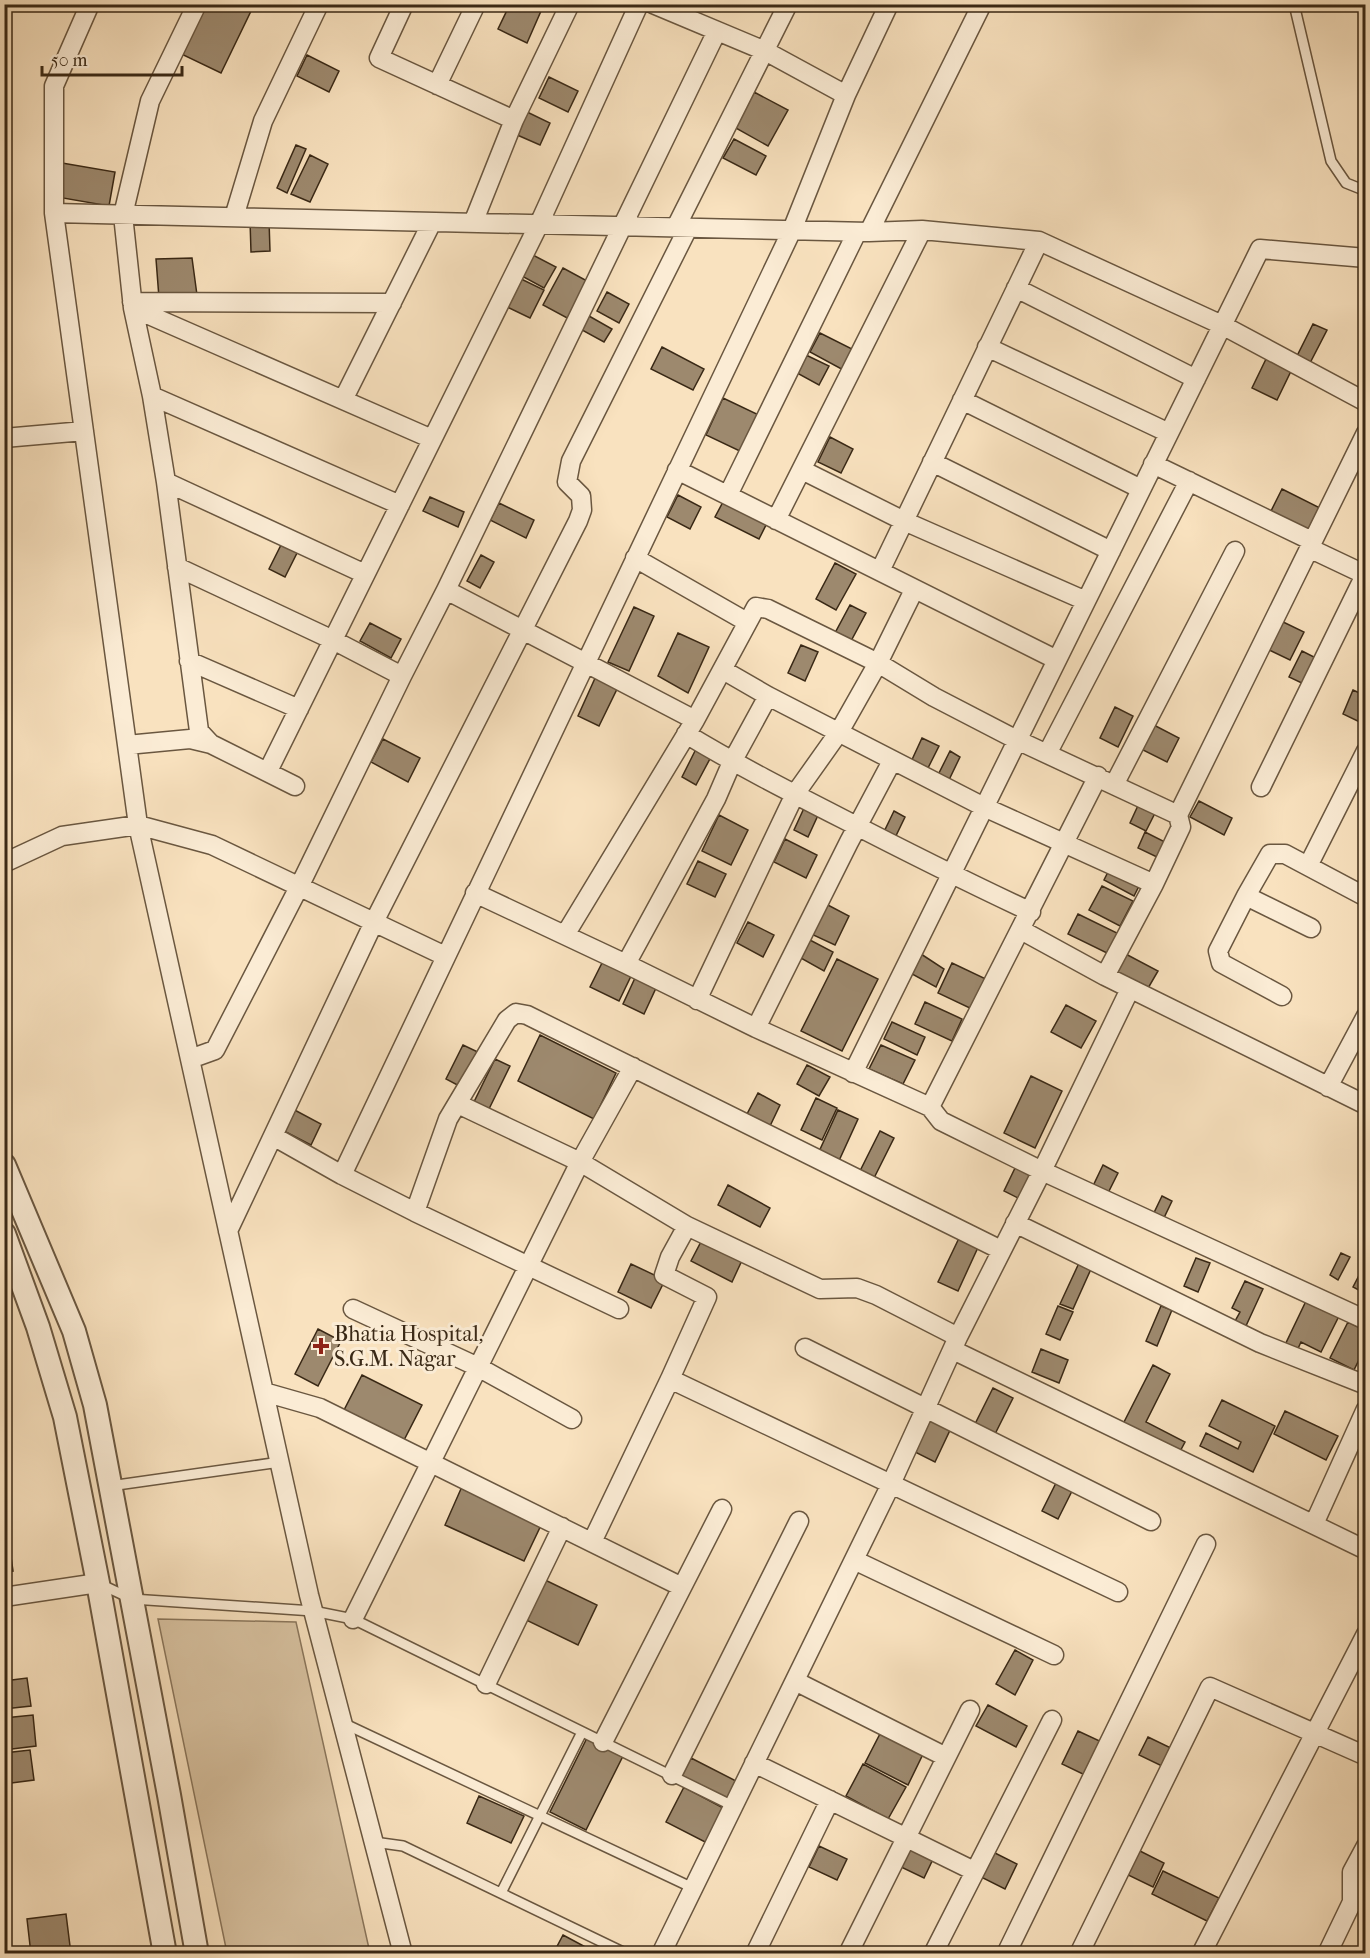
<svg xmlns="http://www.w3.org/2000/svg" width="1370" height="1958" font-family="'IM FELL French Canon',serif">
	<style>
		.green { fill: #d9c3a2; stroke: #8a765c; stroke-width: 1.5 }
		.building { fill: #9d896e; stroke: #3a2916; stroke-width: 1.5 }
		.lines { fill: none; stroke-linecap: round; stroke-linejoin: round }
		.service-casing { stroke: #6a5740; stroke-width: 12 }
		.minor-casing { stroke: #6a5740; stroke-width: 21 }
		.tertiary-casing { stroke: #6a5740; stroke-width: 26 }
		.service { stroke: #fbecd5; stroke-width: 9 }
		.minor { stroke: #fbecd5; stroke-width: 18 }
		.tertiary { stroke: #fbecd5; stroke-width: 22 }
		.poi-dot { fill: #8f2418; stroke: #fbecd5; stroke-width: 2 }
		.labels { text-anchor: middle; stroke-width: 6; stroke-linejoin: round; paint-order: stroke }
		.poi-label { font-size: 22px; fill: #3a2916; stroke: #fbecd5; text-anchor: start }
	</style>
	<rect width="100%" height="100%" fill="#f9e2bf"/>
	<filter id="stains"><feTurbulence type="fractalNoise" baseFrequency=".00333" numOctaves="4"/><feColorMatrix values="0 0 0 0 .2 0 0 0 0 .09 0 0 0 0 .02 0 0 0 .5 -.17"/></filter>
	<radialGradient id="worn" r=".72"><stop offset=".6" stop-color="#630" stop-opacity="0"/><stop offset="1" stop-color="#630" stop-opacity=".3"/></radialGradient>
	<path class="green" d="M158,1619L296,1622L370,1953H227Z"/>
	<path class="building" d="M198,4H243L252,9L221,73L175,51Z
		M510,4H528L541,11L527,43L498,29Z
		M307,55L339,71L329,92L297,76Z
		M549,77L578,91L568,112L539,98Z
		M754,92L788,110L768,146L734,127Z
		M525,111L550,123L540,145L515,134Z
		M734,139L766,156L756,175L723,158Z
		M296,145L306,149L287,193L277,188Z
		M310,155L328,164L310,202L291,194Z
		M62,163L115,172L109,206L57,197Z
		M269,220L270,251L251,252L250,221Z
		M531,254L556,267L544,288L520,275Z
		M192,258L197,295L159,298L156,259Z
		M563,268L589,282L569,319L543,305Z
		M515,276L544,290L530,318L501,304Z
		M607,292L629,304L619,323L597,311Z
		M589,316L612,329L604,342L582,330Z
		M1313,324L1327,330L1310,363L1297,356Z
		M820,333L858,352L847,372L810,352Z
		M662,347L704,369L693,390L651,369Z
		M806,355L829,366L819,385L797,373Z
		M1267,357L1292,369L1277,400L1252,388Z
		M723,398L761,416L744,453L706,435Z
		M830,437L853,449L841,473L818,462Z
		M1282,489L1322,509L1308,537L1268,517Z
		M678,495L701,507L690,529L667,517Z
		M430,497L464,512L458,527L423,511Z
		M724,500L767,523L759,539L715,517Z
		M499,503L534,520L526,538L490,520Z
		M284,539L300,547L285,577L269,569Z
		M481,555L494,562L480,588L467,581Z
		M835,563L856,574L836,610L816,599Z
		M850,605L866,613L851,641L835,633Z
		M634,607L654,616L629,671L608,662Z
		M1277,619L1304,632L1290,660L1263,647Z
		M370,623L401,639L391,658L360,641Z
		M678,633L709,647L688,693L658,676Z
		M801,645L818,652L805,681L788,673Z
		M1302,651L1320,660L1308,686L1289,677Z
		M596,676L618,687L599,726L578,716Z
		M1353,690L1366,696V725L1343,714Z
		M1115,707L1133,716L1118,747L1100,738Z
		M1148,722L1179,738L1167,762L1135,746Z
		M922,738L939,746L926,772L910,764Z
		M383,739L420,758L408,782L371,762Z
		M697,747L712,755L696,785L682,777Z
		M950,751L960,757L947,784L936,779Z
		M1141,799L1158,807L1146,831L1130,823Z
		M1199,801L1232,818L1224,835L1190,817Z
		M805,806L819,813L808,837L794,830Z
		M894,811L905,817L892,844L881,838Z
		M719,815L748,830L731,865L702,851Z
		M1145,832L1167,843L1159,858L1138,848Z
		M785,839L817,855L806,878L774,862Z
		M698,861L726,874L715,897L687,884Z
		M1110,868L1140,884L1134,896L1104,880Z
		M1102,886L1133,901L1120,926L1089,910Z
		M824,903L849,916L835,945L809,933Z
		M1078,914L1119,934L1109,954L1068,934Z
		M748,922L774,935L763,957L737,943Z
		M808,939L833,952L824,971L799,957Z
		M1120,951L1158,971L1147,990L1110,971Z
		M921,954L944,969L936,987L912,974Z
		M604,959L632,974L619,1001L590,987Z
		M837,959L878,979L842,1051L801,1031Z
		M952,963L988,980L974,1010L938,993Z
		M635,978L656,988L644,1014L623,1004Z
		M925,1002L962,1019L952,1041L915,1024Z
		M1066,1005L1096,1021L1081,1048L1051,1032Z
		M892,1022L925,1037L917,1055L884,1039Z
		M540,1035L616,1073L594,1119L518,1081Z
		M463,1045L480,1053L463,1088L446,1079Z
		M881,1045L915,1060L903,1084L869,1069Z
		M495,1059L510,1066L487,1113L472,1106Z
		M807,1065L830,1077L819,1096L797,1084Z
		M1031,1076L1062,1091L1035,1148L1004,1133Z
		M758,1093L780,1105L770,1126L747,1114Z
		M816,1098L837,1108L822,1140L801,1130Z
		M289,1107L321,1124L311,1145L278,1128Z
		M838,1110L858,1119L837,1165L817,1156Z
		M880,1131L894,1138L871,1184L857,1177Z
		M1103,1165L1118,1173L1108,1193L1093,1186Z
		M1016,1166L1032,1174L1020,1199L1004,1191Z
		M728,1185L770,1208L760,1227L718,1205Z
		M1162,1196L1172,1201L1161,1224L1151,1219Z
		M961,1234L980,1243L958,1291L938,1282Z
		M704,1236L744,1256L732,1282L691,1261Z
		M1341,1253L1350,1257L1338,1280L1330,1275Z
		M1196,1258L1210,1263L1198,1292L1184,1286Z
		M1366,1262V1294L1353,1287Z
		M1079,1263L1091,1269L1073,1309L1060,1304Z
		M631,1264L665,1280L651,1308L618,1292Z
		M1245,1281L1263,1289L1245,1328L1234,1323L1240,1312L1232,1308Z
		M1307,1299L1340,1314L1321,1352L1301,1342L1296,1353L1284,1347Z
		M1058,1306L1073,1312L1060,1340L1046,1334Z
		M1161,1306L1172,1310L1157,1346L1146,1341Z
		M1348,1322L1366,1331V1345L1354,1370L1330,1358Z
		M318,1329L341,1341L318,1386L295,1374Z
		M1041,1349L1068,1360L1059,1383L1032,1372Z
		M1153,1365L1170,1374L1146,1422L1185,1442L1177,1457L1121,1428Z
		M362,1375L422,1405L402,1444L342,1414Z
		M993,1388L1013,1398L992,1440L972,1430Z
		M1222,1400L1275,1426L1253,1472L1200,1446L1206,1433L1238,1449L1241,1442L1209,1426Z
		M1285,1411L1338,1436L1326,1460L1274,1434Z
		M927,1417L951,1428L935,1462L911,1450Z
		M1059,1477L1075,1485L1058,1519L1042,1511Z
		M464,1482L544,1519L524,1561L445,1525Z
		M8,1536L13,1571L4,1572V1537Z
		M543,1579L597,1605L578,1645L524,1619Z
		M1015,1650L1033,1660L1015,1695L996,1684Z
		M27,1678L31,1706L4,1709V1681Z
		M988,1705L1027,1726L1016,1747L976,1726Z
		M33,1715L36,1746L4,1750V1718Z
		M883,1728L925,1750L908,1785L865,1763Z
		M1078,1731L1104,1743L1087,1776L1062,1764Z
		M1148,1737L1173,1749L1164,1767L1139,1755Z
		M587,1738L623,1756L586,1830L550,1812Z
		M30,1750L34,1780L4,1784V1753Z
		M691,1758L736,1781L727,1800L681,1778Z
		M863,1764L906,1787L888,1819L846,1796Z
		M684,1787L727,1810L709,1844L666,1822Z
		M479,1796L524,1816L511,1843L467,1823Z
		M819,1846L847,1859L837,1880L809,1867Z
		M912,1846L934,1857L924,1878L901,1867Z
		M1136,1849L1164,1863L1153,1887L1124,1873Z
		M991,1851L1017,1864L1005,1889L979,1876Z
		M1163,1871L1219,1898L1207,1921L1152,1894Z
		M66,1914L71,1954H31L27,1919Z
		M563,1935L593,1951L591,1954H553Z"/>
	<g class="lines">
		<defs>
			<path id="service" d="M1294,4L1331,161L1346,183L1366,191
				M110,1486L280,1462
				M100,1584L132,1599L313,1611L353,1619L733,1806
				M343,1723L693,1888
				M374,1842L403,1846L627,1954
				M501,1893L582,1732"/>
			<path id="minor" d="M90,4L54,86V213L138,825L309,1595L403,1954
				M197,4L150,101L123,215L133,308L152,396L166,482L199,731L211,744L295,786
				M404,4L379,58L514,120
				M653,4L765,51L846,95
				M437,85L476,4
				M54,213L869,232L922,230L1039,241L1222,325L1366,402
				M234,217L263,121L319,4
				M473,223L514,120L570,4
				M676,227L788,4
				M869,232L982,4
				M1016,288L1196,379
				M132,302L392,303
				M133,308L432,439
				M987,347L1169,433
				M152,396L400,505
				M343,400L432,222
				M962,400L1141,489
				M4,438L84,431
				M932,462L1111,551
				M1153,464L1312,541
				M677,470L1057,660
				M802,470L904,521L1086,601
				M166,482L365,574
				M728,495L857,232
				M776,520L922,230
				M1309,548L1366,575
				M635,558L747,622
				M177,567L333,640L402,676
				M880,571L1039,241
				M446,590L695,720
				M189,661L299,709
				M723,670L768,696L984,807L1154,884
				M686,734C737,765 790,792 843,819C905,851 967,882 1031,912
				M127,745L190,739L211,744
				M1047,754L1189,481
				M268,771L539,224L639,4
				M1114,785L1235,551
				M1261,787L1366,573
				M1178,815L1366,433
				M4,863L62,836L138,825L212,845L445,956
				M1308,866L1366,751
				M475,893L626,964L756,1028L930,1107L941,1121L1042,1171L1366,1320
				M1246,896L1311,928
				M1021,930L1105,976L1366,1105
				M565,935L695,720L756,607L768,609L878,663L934,697L1017,740L1178,815L1181,827L1154,884L1105,976
				M626,964L716,799L732,762L768,696
				M1282,996L1221,963L1218,951L1246,896L1270,854H1285L1366,897
				M697,1000L795,794L839,732L878,663L914,590
				M756,1028L849,842L892,761
				M190,1059L215,1050L300,885L402,676L446,590L717,31
				M853,1073L1260,249L1366,258
				M1328,1087L1366,1016
				M458,1104L580,1162L687,1226L820,1289L857,1288L876,1295L958,1337
				M930,1107L1098,776
				M273,1136L342,1175L415,1212L448,1119L507,1020L516,1013L527,1015L1001,1250
				M342,1175L792,230L846,95L889,4
				M415,1212L619,1309
				M1015,1223L1260,1343L1366,1385
				M228,1231L374,922L578,521L582,510L581,496L567,482L571,461L688,228
				M353,1309L478,1367L572,1419
				M805,1348L1151,1521
				M953,1350L1366,1550
				M670,1379L1118,1592
				M264,1392L320,1408L682,1587
				M1314,1524L1366,1409
				M592,1542L670,1379L707,1297L664,1275L670,1257L687,1226
				M854,1560L1054,1655
				M4,1597L98,1583
				M353,1619L580,1162L633,1067
				M795,1681L946,1757
				M486,1684L562,1527
				M603,1742L722,1509
				M754,1763L974,1871
				M672,1775L799,1521
				M661,1954L891,1484L958,1337L1042,1171L1130,989
				M755,1954L830,1800
				M848,1954L970,1710
				M933,1954L1052,1720
				M1006,1954L1206,1544
				M1079,1954L1210,1687L1366,1756
				M1201,1954L1366,1634
				M1327,1954L1352,1902V1872L1366,1846"/>
			<path id="tertiary" d="M4,1165L74,1331L95,1405L169,1795L197,1954
				M4,1234L38,1327L65,1417L98,1583L165,1954"/>
		</defs>
		<use href="#service" class="service-casing"/>
		<use href="#minor" class="minor-casing"/>
		<use href="#tertiary" class="tertiary-casing"/>
		<use href="#service" class="service"/>
		<use href="#minor" class="minor"/>
		<use href="#tertiary" class="tertiary"/>
	</g>
	<path class="poi-dot" d="M318 1337h6v6h6v6h-6v6h-6v-6h-6v-6h6z"/>
	<g class="labels">
		<g class="poi-label">
			<text x="334" y="1341">Bhatia Hospital,<tspan x="334" dy="25">S.G.M. Nagar</tspan></text>
		</g>
	</g>
	<rect width="1370" height="1958" fill="none" stroke="#f9e2bf" stroke-width="24"/>
	<rect x="6" y="6" width="1358" height="1946" fill="none" stroke="#3a2916" stroke-width="3"/>
	<rect x="12" y="12" width="1346" height="1934" fill="none" stroke="#3a2916" stroke-width="1.5"/>
	<path d="M42 66v9h140v-9" fill="none" stroke="#3a2916" stroke-width="3"/>
	<text x="51" y="66" font-size="18" fill="#3a2916" stroke="#fbecd5" stroke-width="4.5" paint-order="stroke">50 m</text>
	<rect width="100%" height="100%" filter="url(#stains)"/>
	<rect width="100%" height="100%" fill="url(#worn)"/>
</svg>
